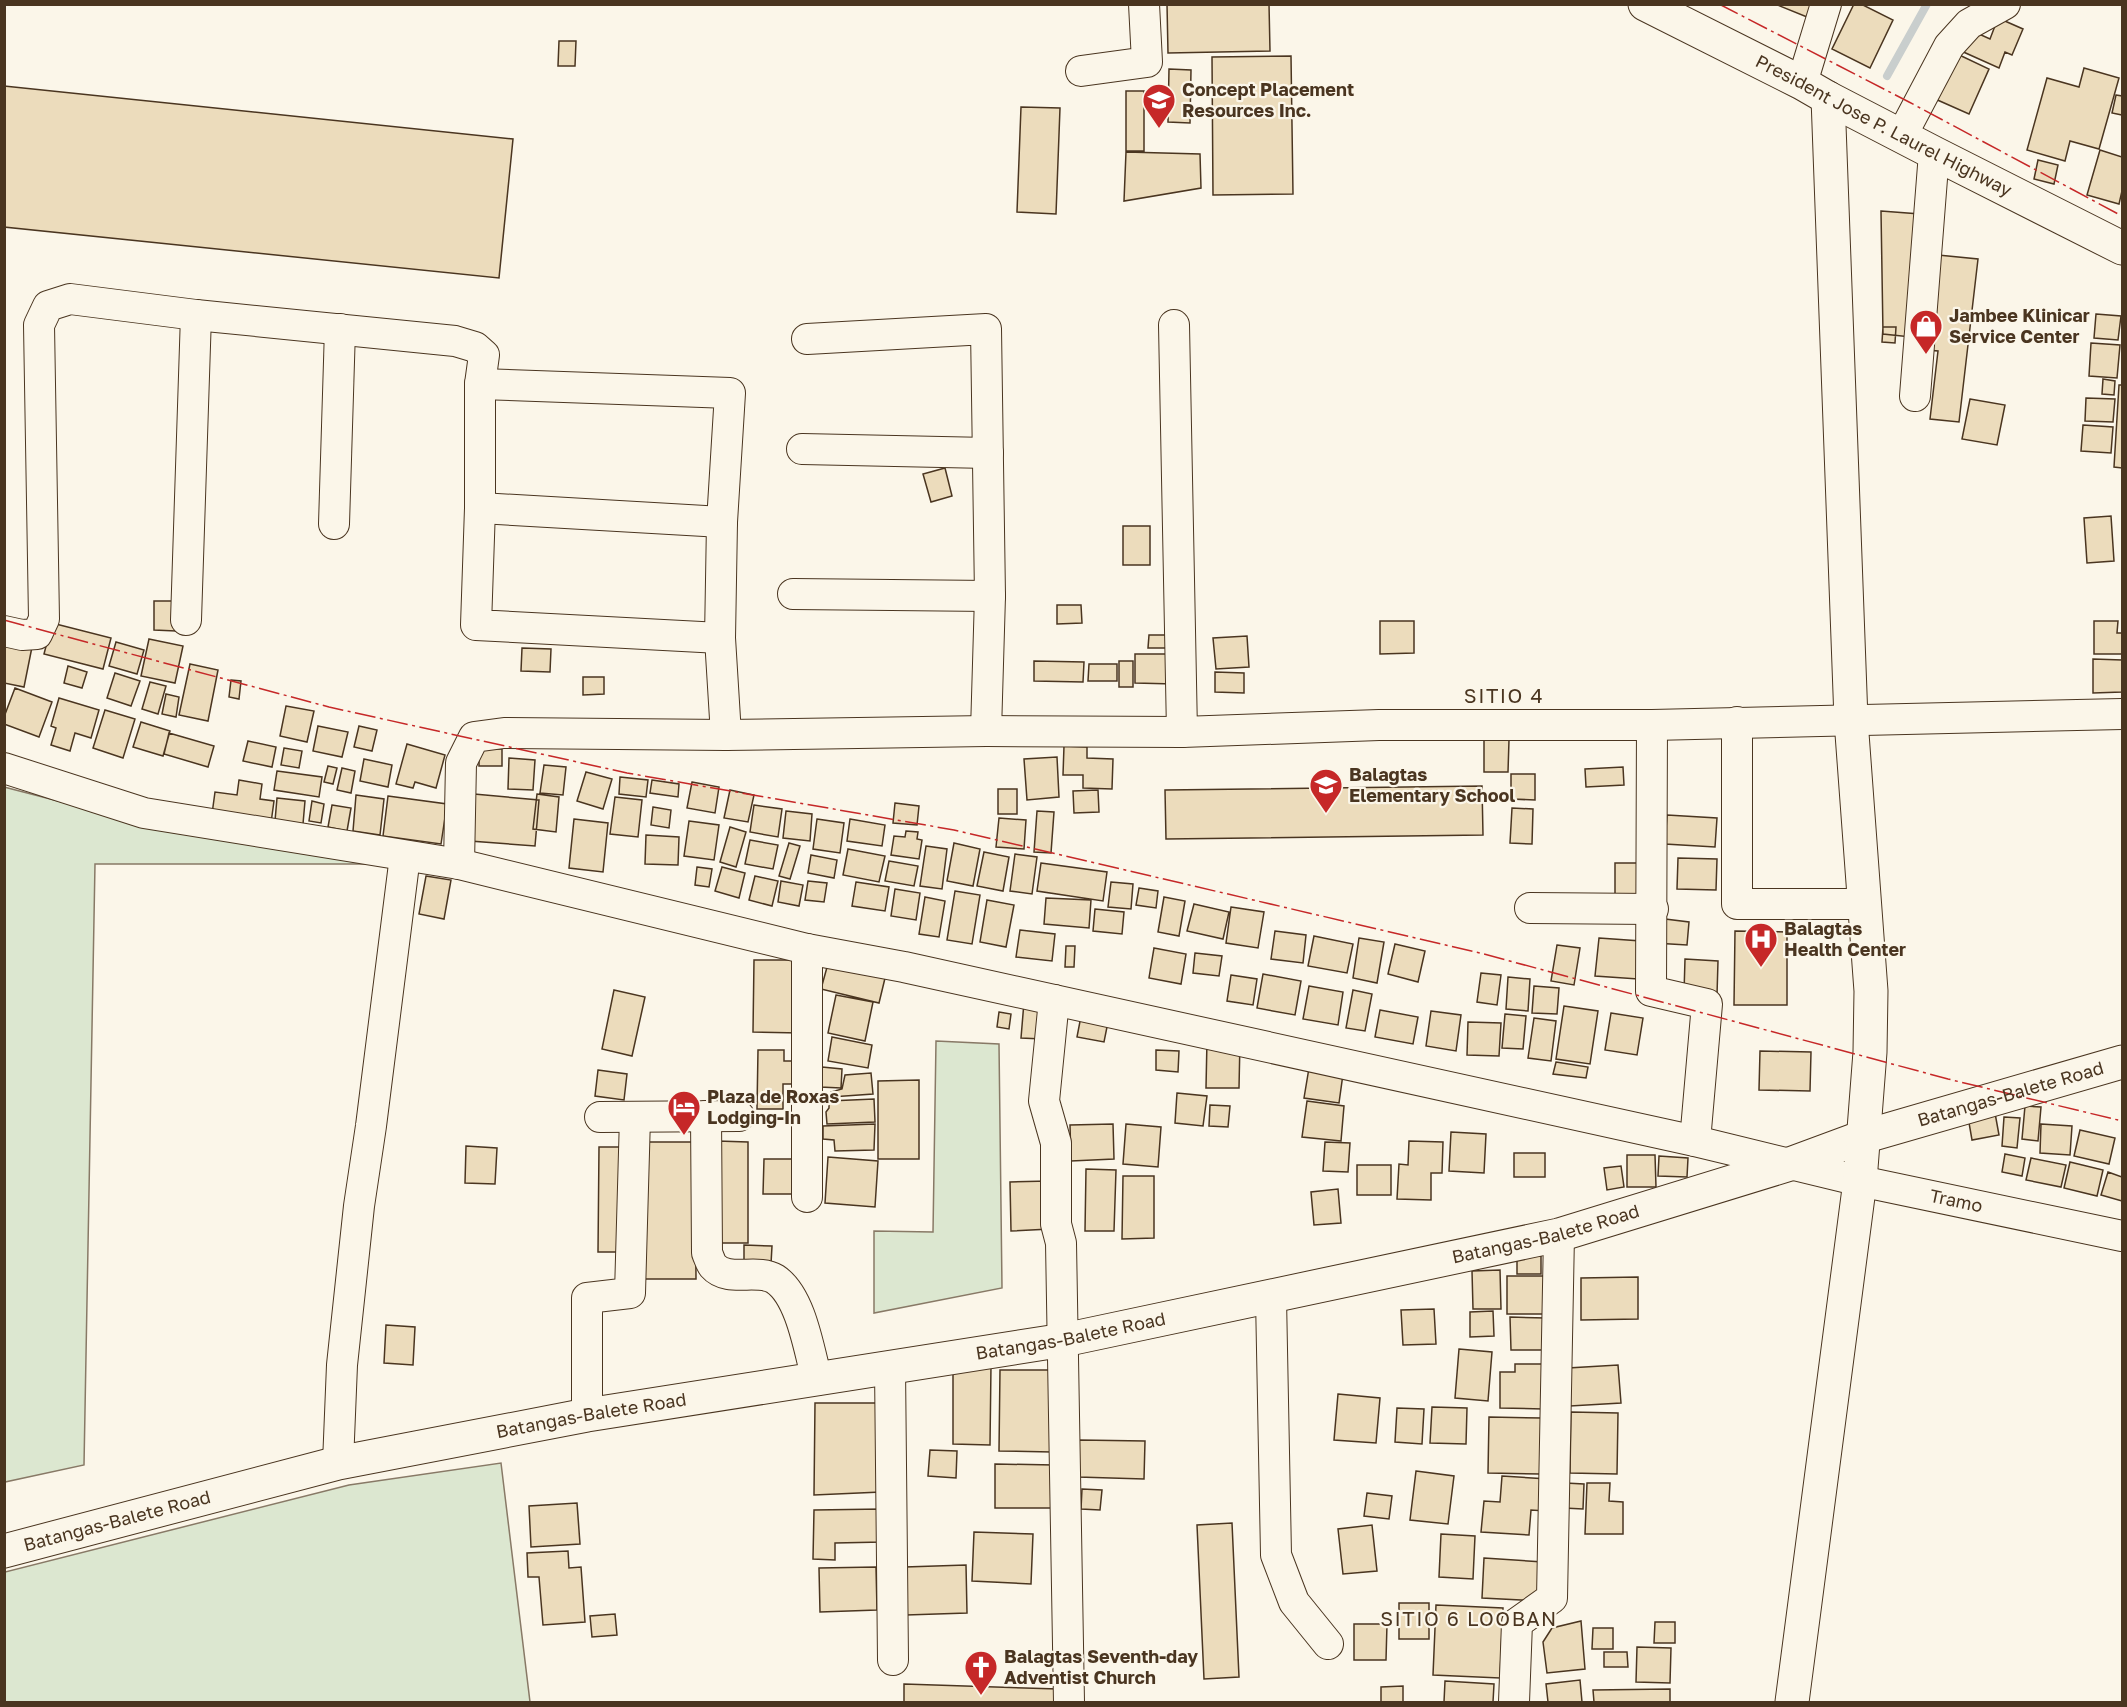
<svg xmlns="http://www.w3.org/2000/svg" width="2127" height="1707" font-family="'Golos Text',sans-serif">
	<style>
		.green { fill: #dce7d0; stroke: #887966; stroke-width: 1.5 }
		.lines { fill: none; stroke-linecap: round; stroke-linejoin: round }
		.stream { stroke: #c9cecd; stroke-width: 8 }
		.building { fill: #ecdcbc; stroke: #4a3520; stroke-width: 1.5 }
		.minor-casing { stroke: #4a3520; stroke-width: 32 }
		.major-casing { stroke: #4a3520; stroke-width: 35 }
		.highway-casing { stroke: #4a3520; stroke-width: 35 }
		.minor { stroke: #fbf6e9; stroke-width: 30 }
		.major { stroke: #fbf6e9; stroke-width: 33 }
		.highway { stroke: #fbf6e9; stroke-width: 33 }
		.power { stroke: #c62828; stroke-width: 1.5; stroke-dasharray: 21 4.5 3 4.5; stroke-linecap: butt }
		.labels { text-anchor: middle; stroke-width: 4.5; stroke-linejoin: round; paint-order: stroke }
		.poi-label { font-size: 18px; font-weight: bold; fill: #4a3520; stroke: #fbf6e9; text-anchor: start }
		.street-label { font-size: 18px; fill: #4a3520; stroke: #fbf6e9 }
		.neighbourhood-label { font-size: 20px; letter-spacing: 1.5px; fill: #4a3520; stroke: #fbf6e9 }
	</style>
	<rect width="100%" height="100%" fill="#fbf6e9"/>
	<path class="green" d="M4,787L147,824L390,864H95L84,1465L5,1482Z
		M936,1041L999,1044L1002,1288L874,1313V1231L933,1232Z
		M501,1463L530,1702H5V1572L349,1485Z"/>
	<g class="lines">
		<path class="stream" d="M1887,76L1927,4"/>
	</g>
	<path class="building" d="M1167,4H1269L1270,51L1168,53Z
		M1775,4H1812L1807,17Z
		M1854,4H1861L1893,20L1870,68L1832,49Z
		M1998,18L2023,29L2012,55L2005,52L1999,68L1959,50L1968,29L1990,39Z
		M559,41H576L575,66H558Z
		M1953,52L1989,69L1969,114L1933,98Z
		M1291,56L1293,194L1213,195L1212,57Z
		M2084,68L2119,78L2099,149L2070,141L2065,161L2027,150L2047,78L2079,87Z
		M1169,69L1191,70L1190,123L1168,122Z
		M4,86L513,139L499,278L4,227Z
		M1126,91H1144V151H1126Z
		M2116,95L2122,96V115L2112,113Z
		M1021,107L1060,108L1056,214L1017,212Z
		M2100,150L2122,157V191L2119,204L2087,195Z
		M1126,152L1200,154L1201,188L1124,201Z
		M2038,160L2058,165L2054,184L2034,179Z
		M1881,211L1920,214L1911,337L1883,334Z
		M1938,255L1978,259L1959,422L1930,419L1938,351L1927,350Z
		M2096,314L2121,316L2118,340L2094,338Z
		M1883,327H1896L1895,343L1882,342Z
		M2091,343L2120,345L2117,378L2089,376Z
		M2103,379L2115,381L2114,395L2102,394Z
		M2119,385H2122V468L2114,467Z
		M2086,398L2115,399L2113,422L2085,421Z
		M1970,399L2005,405L1997,445L1962,439Z
		M2083,425L2113,427L2111,453L2081,451Z
		M945,468L952,496L931,502L923,474Z
		M2111,516L2114,561L2087,563L2084,518Z
		M1123,526H1150V565H1123Z
		M154,601H177L176,631L154,630Z
		M1057,605H1081L1082,623L1057,624Z
		M1380,621H1414V653L1380,654Z
		M2094,621H2118L2117,633H2122V654H2094Z
		M52,623L111,638L103,669L44,654Z
		M1149,635H1168V648H1148Z
		M4,636L33,642L24,687L4,683Z
		M1247,636L1249,667L1216,669L1213,638Z
		M149,639L183,646L175,683L141,676Z
		M116,642L144,650L137,674L109,666Z
		M522,648L551,649L550,672L521,671Z
		M1135,654H1174V684L1135,683Z
		M2093,659L2122,660V692L2093,693Z
		M1034,661L1084,662L1083,682L1034,681Z
		M1119,661H1133V687H1119Z
		M190,664L218,670L208,721L179,715Z
		M1089,664H1117V681H1088Z
		M68,666L87,672L82,688L64,683Z
		M1215,672L1244,673V693L1215,692Z
		M115,673L140,681L131,706L107,698Z
		M583,677H604V694L583,695Z
		M231,680L241,681L239,699L229,697Z
		M150,682L166,686L158,714L142,709Z
		M15,688L52,702L39,737L4,724V717Z
		M166,694L179,697L176,717L162,714Z
		M59,698L99,710L91,738L75,733L70,751L51,745L56,728L51,726Z
		M286,706L314,711L307,742L280,736Z
		M105,710L135,719L123,758L93,748Z
		M141,722L170,731L163,756L133,747Z
		M318,726L348,732L342,757L313,751Z
		M359,726L377,730L372,751L354,747Z
		M169,733L214,746L208,767L164,754Z
		M1484,740H1509L1508,772H1484Z
		M248,741L276,747L272,767L243,761Z
		M407,744L445,755L436,788L415,782L413,788L396,784Z
		M1064,746L1087,747V758L1113,759L1112,789L1083,788V775H1063Z
		M284,748L302,751L299,768L281,765Z
		M479,748L502,749V766H479Z
		M1057,757L1059,797L1027,800L1024,759Z
		M509,758L535,760L533,790L508,789Z
		M364,759L392,765L388,787L360,781Z
		M544,765L566,767L563,795L540,793Z
		M328,766L337,768L333,784L324,782Z
		M1623,767L1624,785L1586,787L1585,769Z
		M342,768L355,771L351,793L337,790Z
		M277,771L322,777L319,797L274,790Z
		M586,772L612,779L603,809L577,801Z
		M1511,774H1535V800L1511,799Z
		M620,777L648,780L646,797L619,794Z
		M239,780L262,784L260,799L274,801L271,823L212,814L215,792L237,795Z
		M652,780L679,784L678,797L650,793Z
		M692,782L719,787L715,813L687,808Z
		M1482,786L1483,835L1166,839L1165,790Z
		M998,789H1017V814H998Z
		M730,790L754,795L748,822L724,818Z
		M1098,790L1099,812L1074,813L1073,791Z
		M474,794L539,800L535,846L470,841Z
		M537,794L559,797L556,832L533,829Z
		M356,795L384,799L380,835L353,831Z
		M388,796L447,804L441,844L383,836Z
		M615,797L642,800L638,837L610,834Z
		M277,798L305,801L303,824L275,821Z
		M312,801L324,804L321,823L309,821Z
		M895,803L919,806L917,825L893,823Z
		M332,805L351,808L347,831L328,827Z
		M754,805L782,809L778,837L750,832Z
		M653,807L671,810L669,828L651,825Z
		M1512,808L1533,809L1532,844L1510,843Z
		M786,811L812,814L810,841L783,838Z
		M1037,811L1054,812L1051,853L1034,852Z
		M1667,815L1717,818L1715,847L1665,844Z
		M999,818L1026,820L1024,849L996,847Z
		M574,819L608,823L603,872L569,868Z
		M817,819L844,823L840,853L813,849Z
		M850,819L885,825L882,846L847,841Z
		M689,821L719,825L714,860L684,856Z
		M730,827L746,832L736,867L720,862Z
		M906,831L918,832L917,839L922,840L919,859L891,855L894,836L905,837Z
		M646,835L679,837L678,865L645,864Z
		M750,840L778,845L773,869L745,864Z
		M789,843L800,846L790,879L779,876Z
		M954,843L980,849L973,886L947,881Z
		M926,846L947,849L942,889L920,886Z
		M848,849L885,856L879,882L843,875Z
		M984,852L1009,857L1003,891L977,886Z
		M1015,854L1037,857L1032,894L1010,891Z
		M811,855L837,860L834,878L808,873Z
		M1678,858L1717,859L1716,890L1677,889Z
		M889,861L918,866L914,886L885,881Z
		M1041,863L1107,872L1103,901L1037,891Z
		M1615,863H1644V900L1615,899Z
		M697,867L712,869L709,887L695,885Z
		M722,867L745,873L739,898L715,891Z
		M426,876L451,880L444,919L419,914Z
		M755,876L778,881L772,906L749,900Z
		M781,881L803,885L799,906L778,902Z
		M808,881L827,883L824,902L805,900Z
		M856,882L889,887L885,911L852,906Z
		M1111,882L1133,884L1131,909L1108,907Z
		M1139,888L1158,891L1156,908L1136,905Z
		M895,889L920,893L916,920L891,916Z
		M955,891L980,895L972,944L947,940Z
		M925,897L945,901L939,937L919,934Z
		M1164,897L1185,901L1179,936L1158,932Z
		M1046,898L1091,900L1089,928L1044,924Z
		M987,900L1014,905L1006,947L980,942Z
		M1194,904L1229,912L1223,939L1187,931Z
		M1231,907L1264,912L1258,948L1226,943Z
		M1095,909L1124,912L1122,934L1093,931Z
		M1657,918L1689,922L1687,945L1654,943Z
		M1020,930L1055,934L1052,961L1016,957Z
		M1275,931L1306,935L1303,963L1271,959Z
		M1735,931L1787,932V1005H1734Z
		M1314,936L1353,944L1347,973L1308,966Z
		M1359,938L1384,942L1377,983L1353,978Z
		M1599,938L1641,941L1638,979L1595,976Z
		M1395,944L1425,951L1418,982L1388,974Z
		M1557,945L1580,948L1574,985L1551,981Z
		M1066,946H1075L1074,967H1065Z
		M1154,948L1186,954L1181,984L1149,978Z
		M1195,953L1222,956L1219,976L1193,973Z
		M1685,959L1718,961L1717,995L1684,993Z
		M754,960H802L800,1033L753,1032Z
		M829,960L886,974L879,1003L821,989Z
		M1481,973L1501,975L1497,1005L1477,1002Z
		M1263,974L1301,981L1295,1015L1257,1008Z
		M1231,975L1257,979L1253,1005L1227,1001Z
		M1508,977L1530,979L1528,1011L1506,1009Z
		M1309,986L1343,992L1338,1025L1303,1019Z
		M1534,986L1559,988L1557,1014L1532,1013Z
		M614,990L645,997L632,1056L602,1049Z
		M1353,990L1372,994L1365,1031L1346,1028Z
		M836,995L873,1002L865,1041L828,1033Z
		M1024,1002L1044,1003L1042,1039L1021,1038Z
		M1564,1006L1598,1011L1590,1064L1556,1059Z
		M1380,1010L1418,1017L1413,1044L1375,1037Z
		M1082,1011L1109,1017L1104,1042L1077,1037Z
		M1431,1011L1461,1015L1456,1051L1426,1046Z
		M999,1012L1011,1014L1009,1029L997,1027Z
		M1611,1013L1643,1018L1637,1055L1605,1050Z
		M1505,1014L1526,1016L1523,1049L1502,1048Z
		M1534,1018L1556,1021L1551,1061L1528,1058Z
		M1468,1022L1501,1023L1499,1056L1467,1055Z
		M832,1037L872,1045L868,1068L828,1061Z
		M1207,1040L1240,1041L1239,1088H1206Z
		M758,1050H784V1061H799V1084H783V1109H757Z
		M1156,1050L1179,1051L1178,1072L1156,1070Z
		M1760,1051L1811,1052L1810,1091L1759,1090Z
		M1556,1062L1588,1067L1586,1078L1553,1074Z
		M822,1067L842,1069L841,1088L820,1087Z
		M1309,1068L1343,1074L1339,1103L1304,1098Z
		M598,1070L627,1074L624,1100L595,1096Z
		M871,1073L873,1094L831,1097V1092L842,1089L845,1075Z
		M919,1080V1159H878V1081Z
		M1177,1093L1207,1096L1203,1126L1175,1123Z
		M874,1099L875,1122L827,1124L826,1112L829,1108V1101Z
		M1307,1101L1344,1106L1341,1141L1302,1137Z
		M1210,1105L1230,1106L1228,1127L1209,1126Z
		M2025,1106L2041,1107L2038,1141L2022,1139Z
		M1995,1113L1999,1135L1972,1140L1968,1117Z
		M2004,1117L2020,1118L2017,1148L2002,1146Z
		M875,1124L874,1150L835,1151L834,1140L823,1139V1126Z
		M1113,1124L1114,1159L1071,1161L1070,1125Z
		M1126,1124L1161,1127L1158,1167L1123,1164Z
		M2041,1124L2072,1126L2070,1155L2040,1153Z
		M2080,1130L2115,1138L2109,1164L2074,1156Z
		M1451,1132L1486,1134L1484,1173L1449,1171Z
		M717,1141L748,1142V1243H718Z
		M1409,1141L1443,1142L1442,1173H1431V1200L1397,1199L1399,1164L1408,1165Z
		M644,1142H695L696,1279H645Z
		M1325,1142L1350,1143L1348,1172L1323,1171Z
		M466,1146L497,1148L495,1184L465,1183Z
		M599,1147H627L625,1252H598Z
		M1514,1153H1545V1177H1514Z
		M2005,1154L2025,1158L2022,1176L2002,1172Z
		M1627,1155H1655L1656,1187H1627Z
		M1659,1156L1688,1158L1687,1177L1658,1176Z
		M828,1157L878,1161L875,1207L825,1203Z
		M2031,1158L2066,1165L2061,1187L2026,1180Z
		M764,1159H804L803,1194H763Z
		M2070,1162L2103,1170L2097,1196L2064,1188Z
		M1357,1165H1391V1195H1357Z
		M1621,1166L1624,1187L1607,1190L1604,1168Z
		M1086,1169L1116,1170L1114,1231H1085Z
		M2108,1172L2122,1177V1201L2101,1195Z
		M1123,1176H1154V1238L1122,1239Z
		M1049,1181L1050,1229L1011,1231L1010,1182Z
		M1338,1189L1341,1223L1314,1225L1311,1192Z
		M744,1245L772,1246L771,1264L744,1263Z
		M1517,1256H1541V1274H1517Z
		M1500,1270L1501,1309H1473L1472,1271Z
		M1507,1276H1548L1547,1314H1507Z
		M1638,1277V1319L1581,1320V1278Z
		M1434,1309L1436,1344L1403,1345L1401,1310Z
		M1493,1311L1494,1336L1470,1337V1312Z
		M1510,1317L1546,1318V1350H1511Z
		M386,1325L415,1327L413,1365L384,1363Z
		M1459,1349L1492,1352L1488,1401L1455,1398Z
		M953,1364L991,1365L990,1445L953,1444Z
		M1515,1364H1544L1543,1409L1500,1408V1372H1515Z
		M1618,1365L1621,1403L1570,1406L1568,1368Z
		M1000,1370H1053L1052,1452L999,1451Z
		M1338,1394L1380,1398L1376,1443L1334,1440Z
		M815,1403H877L881,1492L814,1495Z
		M1432,1407L1467,1408L1466,1444L1430,1443Z
		M1397,1408L1424,1409L1422,1444L1395,1442Z
		M1571,1412L1618,1413L1617,1474L1570,1473Z
		M1489,1417L1542,1418L1540,1474L1488,1473Z
		M1079,1440L1145,1441L1144,1479L1078,1477Z
		M930,1450L957,1451L956,1478L928,1476Z
		M995,1464L1054,1465V1508H995Z
		M1416,1471L1454,1476L1448,1524L1410,1520Z
		M1502,1476L1548,1479L1546,1511L1531,1510L1529,1535L1481,1532L1484,1501L1500,1502Z
		M1565,1483L1584,1484L1583,1509L1564,1508Z
		M1587,1483H1610L1609,1501L1623,1502V1534H1585Z
		M1082,1489L1102,1490L1100,1510L1081,1509Z
		M1367,1493L1392,1496L1389,1519L1364,1516Z
		M577,1503L580,1544L531,1547L529,1506Z
		M883,1509V1542L835,1543V1560L813,1559L814,1510Z
		M1232,1523L1239,1677L1204,1679L1197,1525Z
		M1372,1525L1377,1571L1343,1574L1338,1529Z
		M974,1532L1033,1534L1031,1584L972,1581Z
		M1441,1534L1475,1536L1473,1579L1439,1577Z
		M568,1551L569,1568L581,1567L585,1622L543,1625L539,1577H528L527,1553Z
		M1484,1558L1543,1562L1540,1601L1482,1598Z
		M966,1565L967,1613L906,1615L905,1567Z
		M876,1567L877,1610L820,1612L819,1568Z
		M1399,1603H1429V1639H1399Z
		M1436,1605L1503,1608L1500,1678L1433,1675Z
		M615,1614L617,1635L592,1637L590,1616Z
		M1581,1621L1585,1669L1547,1673L1543,1642L1552,1628Z
		M1655,1622H1675V1643H1654Z
		M1354,1624H1387L1386,1660H1354Z
		M1593,1628H1613V1649H1592Z
		M1637,1647L1671,1648L1670,1683L1636,1682Z
		M1604,1652H1627L1628,1667H1604Z
		M1580,1680L1582,1702H1548L1546,1684Z
		M1445,1681L1494,1684L1493,1702H1444Z
		M904,1684L1058,1689V1702H904Z
		M1403,1686V1702H1381V1687Z
		M1670,1689V1702H1594L1593,1690Z"/>
	<g class="lines">
		<defs>
			<g id="minor">
				<path d="M1081,71L1147,62L1144,4"/>
				<path d="M1802,83L1826,4"/>
				<path d="M1902,135L1949,46L1969,24L2005,4"/>
				<path d="M1174,325L1182,732"/>
				<path d="M807,339L986,329L990,596L986,731"/>
				<path d="M480,384L730,393L722,522L720,638L726,735"/>
				<path d="M1915,396L1934,153"/>
				<path d="M802,449L988,453"/>
				<path d="M480,508L722,522"/>
				<path d="M334,524L340,329"/>
				<path d="M793,594L990,596"/>
				<path d="M186,620L196,315"/>
				<path d="M4,631L22,635L37,634L44,619L39,325L48,306L70,299L196,315L455,341L475,347L484,355L480,384V508L476,625L720,638"/>
				<path d="M1737,722V904H1864"/>
				<path d="M1652,725L1651,991L1707,1004L1695,1141"/>
				<path id="s1" d="M4,768L144,813L459,864L807,949L904,967L1695,1141L1860,1181L2122,1236"/>
				<path d="M459,864L461,763L474,737L504,733L726,735L986,731L1182,732L1379,725H1652L2122,714"/>
				<path d="M1530,908L1653,909"/>
				<path d="M807,949V1197"/>
				<path d="M1054,1000L1044,1101L1056,1143V1224L1061,1243L1069,1702"/>
				<path d="M706,1116L707,1253C709,1257 710,1262 713,1266C728,1283 757,1268 775,1279C801,1296 809,1350 817,1380"/>
				<path d="M600,1117L739,1116"/>
				<path d="M1271,1298L1276,1555L1294,1602L1328,1644"/>
				<path d="M890,1367L893,1660"/>
				<path d="M587,1415V1298L630,1293L635,1117"/>
				<path d="M338,1463L342,1365L359,1206L371,1126L405,856"/>
				<path d="M1514,1702L1517,1623L1552,1598L1559,1235"/>
			</g>
			<g id="major">
				<path id="s2" d="M4,1551L338,1463L587,1415L1064,1340L1559,1235L1790,1164L1863,1137L2122,1062"/>
				<path d="M1792,1702L1860,1181L1870,1052L1871,991L1851,720L1828,98"/>
			</g>
			<g id="highway">
				<path id="s3" d="M1645,4L1802,83L1828,98L1934,153L2122,248"/>
			</g>
		</defs>
		<use href="#minor" class="minor-casing"/>
		<use href="#major" class="major-casing"/>
		<use href="#highway" class="highway-casing"/>
		<use href="#minor" class="minor"/>
		<use href="#major" class="major"/>
		<use href="#highway" class="highway"/>
		<path class="power" d="M1719,4L1909,102L2122,216
			M4,620L329,707L627,773L954,830L1480,953L1948,1079L2122,1121"/>
	</g>
	<defs>
		<symbol id="school-pin" viewBox="-11 -11 22 30"><path d="M0 17L-7.5 6A9.5 9.5 0 1 1 7.5 6Z" fill="#c62828" stroke="#fbf6e9"/><path d="M0-5L7-2L0 1L-7-2ZM-4 1L0 2.5L4 1V4Q0 6-4 4Z" fill="#fff"/></symbol>
		<symbol id="shop-pin" viewBox="-11 -11 22 30"><path d="M0 17L-7.5 6A9.5 9.5 0 1 1 7.5 6Z" fill="#c62828" stroke="#fbf6e9"/><path d="M-5-2.5h2.3a2.7 3.5 0 0 1 5.4 0H5L5.5 6h-11ZM-1.5-2.5h3a1.5 2.3 0 0 0-3 0Z" fill="#fff"/></symbol>
		<symbol id="hospital-pin" viewBox="-11 -11 22 30"><path d="M0 17L-7.5 6A9.5 9.5 0 1 1 7.5 6Z" fill="#c62828" stroke="#fbf6e9"/><path d="M-5-5h3v3.5h4V-5h3V5h-3V1.5h-4V5h-3Z" fill="#fff"/></symbol>
		<symbol id="hotel-pin" viewBox="-11 -11 22 30"><path d="M0 17L-7.5 6A9.5 9.5 0 1 1 7.5 6Z" fill="#c62828" stroke="#fbf6e9"/><path d="M-6-4.5h1.5V1H6V5H4.5V3h-9V5H-6ZM-4 0a1.8 1.8 0 1 1 3.6 0ZM.5 0V-2.5h3Q6-2.5 6 0Z" fill="#fff"/></symbol>
		<symbol id="church-pin" viewBox="-11 -11 22 30"><path d="M0 17L-7.5 6A9.5 9.5 0 1 1 7.5 6Z" fill="#c62828" stroke="#fbf6e9"/><path d="M-1.2-6h2.4v3.5h3.3v2.4h-3.3V6h-2.4V-.1h-3.3v-2.4h3.3Z" fill="#fff"/></symbol>
	</defs>
	<g fill-rule="evenodd">
		<use href="#school-pin" x="1140" y="81" width="38" height="52"/>
		<use href="#shop-pin" x="1907" y="307" width="38" height="52"/>
		<use href="#school-pin" x="1307" y="766" width="38" height="52"/>
		<use href="#hospital-pin" x="1742" y="920" width="38" height="52"/>
		<use href="#hotel-pin" x="665" y="1088" width="38" height="52"/>
		<use href="#church-pin" x="962" y="1648" width="38" height="52"/>
	</g>
	<g class="labels">
		<g class="poi-label">
			<text x="1182" y="96">Concept Placement<tspan x="1182" dy="21">Resources Inc.</tspan></text>
			<text x="1949" y="322">Jambee Klinicar<tspan x="1949" dy="21">Service Center</tspan></text>
			<text x="1349" y="781">Balagtas<tspan x="1349" dy="21">Elementary School</tspan></text>
			<text x="1784" y="935">Balagtas<tspan x="1784" dy="21">Health Center</tspan></text>
			<text x="707" y="1103">Plaza de Roxas<tspan x="707" dy="21">Lodging-In</tspan></text>
			<text x="1004" y="1663">Balagtas Seventh-day<tspan x="1004" dy="21">Adventist Church</tspan></text>
		</g>
		<g class="street-label">
			<text dy="6" stroke="none"><textPath href="#s3" startOffset="268">President Jose P. Laurel Highway</textPath></text>
			<text dy="6" stroke="none"><textPath href="#s2" startOffset="2061">Batangas-Balete Road</textPath></text>
			<text dy="6" stroke="none"><textPath href="#s1" startOffset="2001">Tramo</textPath></text>
			<text dy="6" stroke="none"><textPath href="#s2" startOffset="1575">Batangas-Balete Road</textPath></text>
			<text dy="6" stroke="none"><textPath href="#s2" startOffset="1089">Batangas-Balete Road</textPath></text>
			<text dy="6" stroke="none"><textPath href="#s2" startOffset="603">Batangas-Balete Road</textPath></text>
			<text dy="6" stroke="none"><textPath href="#s2" startOffset="117">Batangas-Balete Road</textPath></text>
		</g>
		<g class="neighbourhood-label">
			<text x="1504" y="703">SITIO 4</text>
			<text x="1469" y="1626">SITIO 6 LOOBAN</text>
		</g>
	</g>
	<rect width="2127" height="1707" fill="none" stroke="#4a3520" stroke-width="12"/>
</svg>
